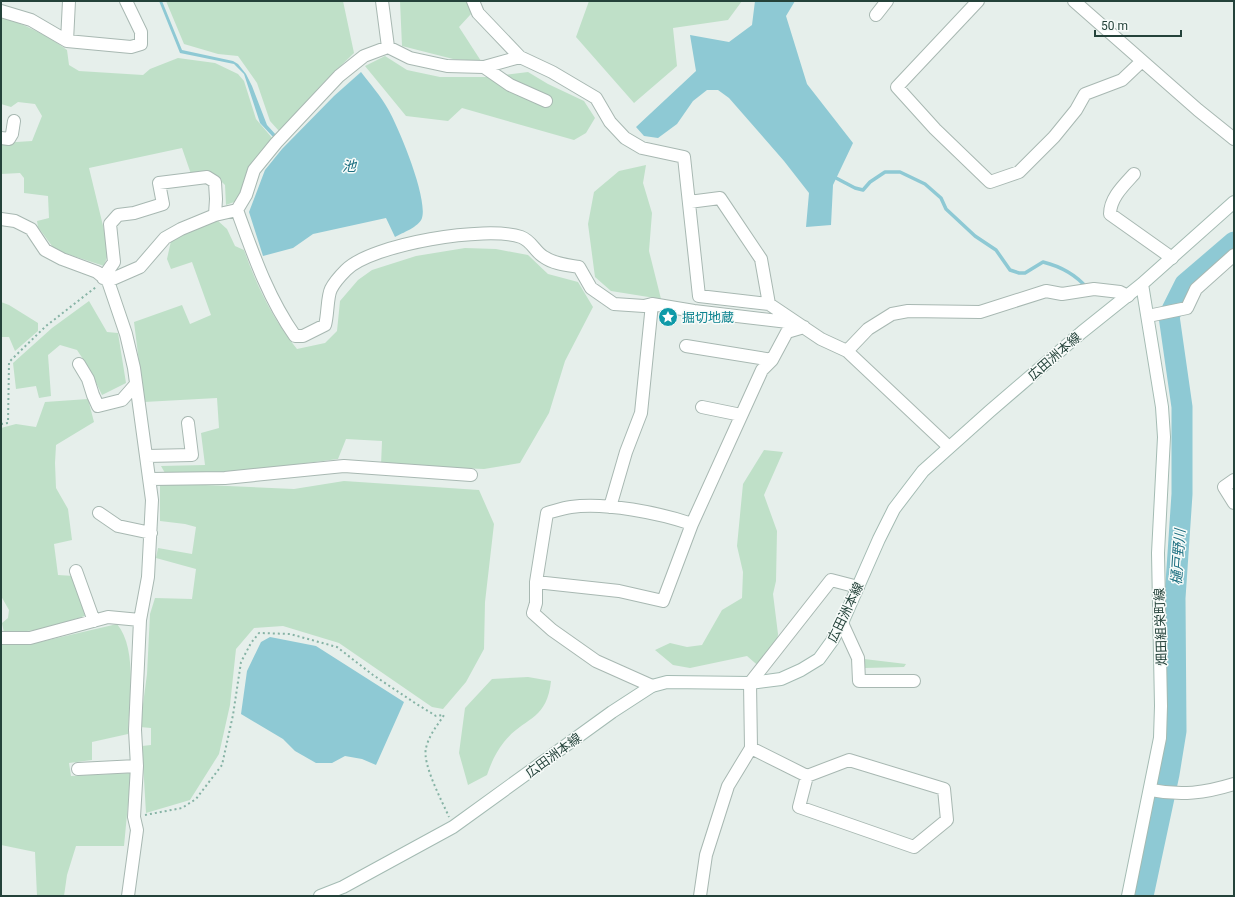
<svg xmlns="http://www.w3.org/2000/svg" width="1235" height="897" font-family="Roboto,'Noto Sans JP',sans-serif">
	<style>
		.green { fill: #bfe0c8 }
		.water { fill: #8ec9d4 }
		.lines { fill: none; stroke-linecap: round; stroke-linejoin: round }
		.stream { stroke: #8ec9d4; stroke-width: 3.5 }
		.river { stroke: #8ec9d4; stroke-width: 21 }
		.minor-casing { stroke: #a8b8b2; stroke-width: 14 }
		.secondary-casing { stroke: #a4bbb3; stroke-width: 14 }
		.path { stroke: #86b3a5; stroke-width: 2; stroke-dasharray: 2 3; stroke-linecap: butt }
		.minor { stroke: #fff; stroke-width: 12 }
		.secondary { stroke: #fff; stroke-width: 12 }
		.labels { text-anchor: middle; stroke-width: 3; stroke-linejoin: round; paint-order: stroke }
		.culture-label { font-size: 13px; fill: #0d838f; stroke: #f7fbf9; text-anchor: start }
		.street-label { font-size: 13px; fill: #24423a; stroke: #f7fbf9 }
		.water-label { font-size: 14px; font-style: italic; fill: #1c6f80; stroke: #f7fbf9 }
	</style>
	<rect width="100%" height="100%" fill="#e6efeb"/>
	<path class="green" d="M166,1H343L354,53L325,81L279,131L270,121L257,83L238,56L218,54L184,44Z
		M400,1H468L471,14L459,27L481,61L453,59L402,46Z
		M589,1H742L728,20L673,28L677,66L634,103L576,37Z
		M1,17C24,24 47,35 67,50L69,65L79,71L143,75L150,69L178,58L215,63L238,74L244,81L256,119L273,139L237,201L226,205L225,185L214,174H191L182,148L89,168L105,234L108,254L104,266L55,250L38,227L37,221L49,218L48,196L24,193V178L20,173L1,174V143L32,141L42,116L35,104L18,102L11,107L1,104Z
		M385,56L407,70L440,77H489L528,72L548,84L584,101L595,118L586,133L574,140L462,108L448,121L406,116L365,66Z
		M646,165L643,183L652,213L649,251L661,299L611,291L595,277L588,224L594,192L619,171Z
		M217,220L227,229L235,246L244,250C257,287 273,319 297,349L325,343L337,331L340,301L358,280L372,270L416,256L465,248L496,249L528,255L548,274L578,282L593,307L565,361L549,413L520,463L484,469L381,465L382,441L346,439L338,459L221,474L165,473L161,466L205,465L201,433L219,428L217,398L144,402L134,322L182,305L190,324L211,315L192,262L171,269L167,259L171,241L199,226Z
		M89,301L107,332L118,333L126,383L102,395L89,368L77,350L60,345L48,355L51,396L39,398L36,386L16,389L13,363L52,328Z
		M1,302L9,305L38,323V331L15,351L9,337H1Z
		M88,399L94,422L56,445L55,463L56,488L68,509L72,540L54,544L58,575L74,576L85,616L38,630L4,633L2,623L8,618L9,610L1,596V428L16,424L36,427L45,402Z
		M764,450L783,452L764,495L777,531L776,581L773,594L778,634L775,658L762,669L747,656L690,668L673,665L655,650L670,643L687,647L702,645L722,610L742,598L743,572L737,546L743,484Z
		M344,481L479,490L494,524L485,602L484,649L466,682L443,709L432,707L339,643L283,626L254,628L236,649L230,705L219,754L190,800L146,813L142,746L151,745V728L140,727L147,674L150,614L155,598L192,599L196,569L156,558L158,548L192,554L196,527L185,524L160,521V483L294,489Z
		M117,624C138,649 129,702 128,734L92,742V760L69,763L71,776L131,773L124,846H76L67,875L64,896H37L35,852L1,845V643L40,642Z
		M864,659L906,664L904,667L864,668Z
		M528,677L551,681C547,721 524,717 504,742C496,752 491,763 487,775L468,785L459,753L465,708L492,679Z"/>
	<path class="water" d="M159,1H162L182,50L233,61L238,64L246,74L252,86L267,125L277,136L274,138L260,123L244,74L234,64L180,53Z
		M755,1H795L786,16L807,84L853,143L833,185L831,225L806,227L809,193L784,161L729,98L718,90H707L693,101L677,124L658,138L644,136L636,127L696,71L690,35L729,42L752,25Z
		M361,72C370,84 381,96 388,109C399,128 428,198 422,218C419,227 402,233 395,237L386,218L313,234L293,248L263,256L249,212L265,170L282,149L334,96Z
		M270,637L316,646L404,702L376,765L362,759L345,756L332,763H316L295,751L283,739L241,714L247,671L261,642Z"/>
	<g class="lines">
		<path class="stream" d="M836,178L855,188L863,190L870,182L885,172H900L925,184L941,198L946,209L975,236L996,250L1010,270L1019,273H1025L1043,262C1059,266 1076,275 1087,288"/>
		<path class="river" d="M1143,896L1169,774L1176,731L1175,598L1182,494V407L1169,316L1185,284L1234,242"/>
		<defs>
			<path id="minor" d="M382,1L388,47
				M473,1L478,13L520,57L552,72L596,98L610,122L625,138L642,148L684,157L699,296L769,304L821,339L847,351L949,447
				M978,1L897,87L935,129L990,182L1019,172L1054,137L1076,110L1085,94L1122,80L1142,61
				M1074,1L1198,110L1234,139
				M1,11L31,20L67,41L131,47L141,44V32L126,1
				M876,15L887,1
				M67,41L69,1
				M484,67L510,85L546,101
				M1,138L9,139L12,134L14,121
				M1134,174C1124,185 1110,198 1110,214L1172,258
				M689,202L720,198L761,259L769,304
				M237,210C253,254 268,298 295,336H303L325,325C328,315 327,297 331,289C334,283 341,275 346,270C372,244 487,225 521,237C532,241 535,252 544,257C554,264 567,265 579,267L591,288L614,304L644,306L652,304L694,311L788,322L804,327
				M1,219L15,221L31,229L45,250L62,259L97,272L108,281L126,334L134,368L152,500L148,577L140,620L135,730L137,766L134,817L137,830L128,896
				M103,278L114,262L110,224L118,215L134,213L163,204L159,183L207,177L215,182L216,199L215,215
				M108,281L140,267L165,238L181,229L215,215L237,210L246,195L254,170L276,143L339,76L364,56L388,47L410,58L447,66L484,67L520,57
				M1148,316L1187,308L1196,289L1234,255
				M686,346L772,360
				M847,351L868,329L892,314L908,311L980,312L1046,291L1062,294L1094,289L1120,292L1128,296
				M79,364L88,379L93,395L98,406L122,400L136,384
				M702,407L741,415
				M147,456L192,455L188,423
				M150,479L225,478L344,466L471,475
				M1234,480L1224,487L1234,503
				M610,507L626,452L641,413L652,304
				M99,513L118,526L151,533
				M76,571L94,621
				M536,582L547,513C555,511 563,508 571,507C605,502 660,513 692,524
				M842,623L858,658L859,681H914
				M1,638H30L108,617L140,620
				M652,686L596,661L552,630L533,613L536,603V582L619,591L663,601L692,524L762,370L772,360L787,332L804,327
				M751,748L807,776L849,760L944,789L947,820L914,847L799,807L807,776
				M78,769L137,766
				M1151,790C1181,796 1205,793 1234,784
				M700,896L706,855L728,786L751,748L750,683L831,580L858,587"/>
			<path id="secondary" d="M320,896L343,887L453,827L612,712L652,686L667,682L750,683L781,679L801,670L819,659L832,641L842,623L879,539L894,509L923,471L990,411L1082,332L1142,284L1234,202
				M1128,896L1160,738L1161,706L1158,553L1164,437L1162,407L1142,284"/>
		</defs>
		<use href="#minor" class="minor-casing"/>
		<use href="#secondary" class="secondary-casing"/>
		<path class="path" d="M1,424L8,423L9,362L46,326L96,287
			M145,815L182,808L196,799L222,765L233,715L241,662L251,643L259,633L290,634L337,647L373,675L415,703L436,716L444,715C437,726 429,735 426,748C422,764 442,801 449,817"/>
		<use href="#minor" class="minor"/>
		<use href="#secondary" class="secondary"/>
	</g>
	<defs>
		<symbol id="sight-disc" viewBox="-11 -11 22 22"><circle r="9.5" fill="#0f9aa8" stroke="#f7fbf9"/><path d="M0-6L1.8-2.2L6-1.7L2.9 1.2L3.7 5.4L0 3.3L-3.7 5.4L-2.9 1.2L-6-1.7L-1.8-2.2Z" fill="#fff"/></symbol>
	</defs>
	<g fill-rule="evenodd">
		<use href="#sight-disc" x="657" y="306" width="22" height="22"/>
	</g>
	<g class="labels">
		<g class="culture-label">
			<text x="682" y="322">掘切地蔵</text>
		</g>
		<g class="street-label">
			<text transform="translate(1054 356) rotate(-41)" y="5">広田洲本線</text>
			<text transform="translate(845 612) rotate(-64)" y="5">広田洲本線</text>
			<text transform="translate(1160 627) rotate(-92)" y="5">畑田組栄町線</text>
			<text transform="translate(553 755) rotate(-36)" y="5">広田洲本線</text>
		</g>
		<g class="water-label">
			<text x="349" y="171">池</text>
			<text transform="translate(1178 557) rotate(-86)" y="5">樋戸野川</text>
		</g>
	</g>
	<rect width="1235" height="897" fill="none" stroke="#24423a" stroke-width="4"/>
	<path d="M1095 30v6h86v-6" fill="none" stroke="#24423a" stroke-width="2"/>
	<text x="1101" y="30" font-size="12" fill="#24423a" stroke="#f7fbf9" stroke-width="3" paint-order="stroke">50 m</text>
</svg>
